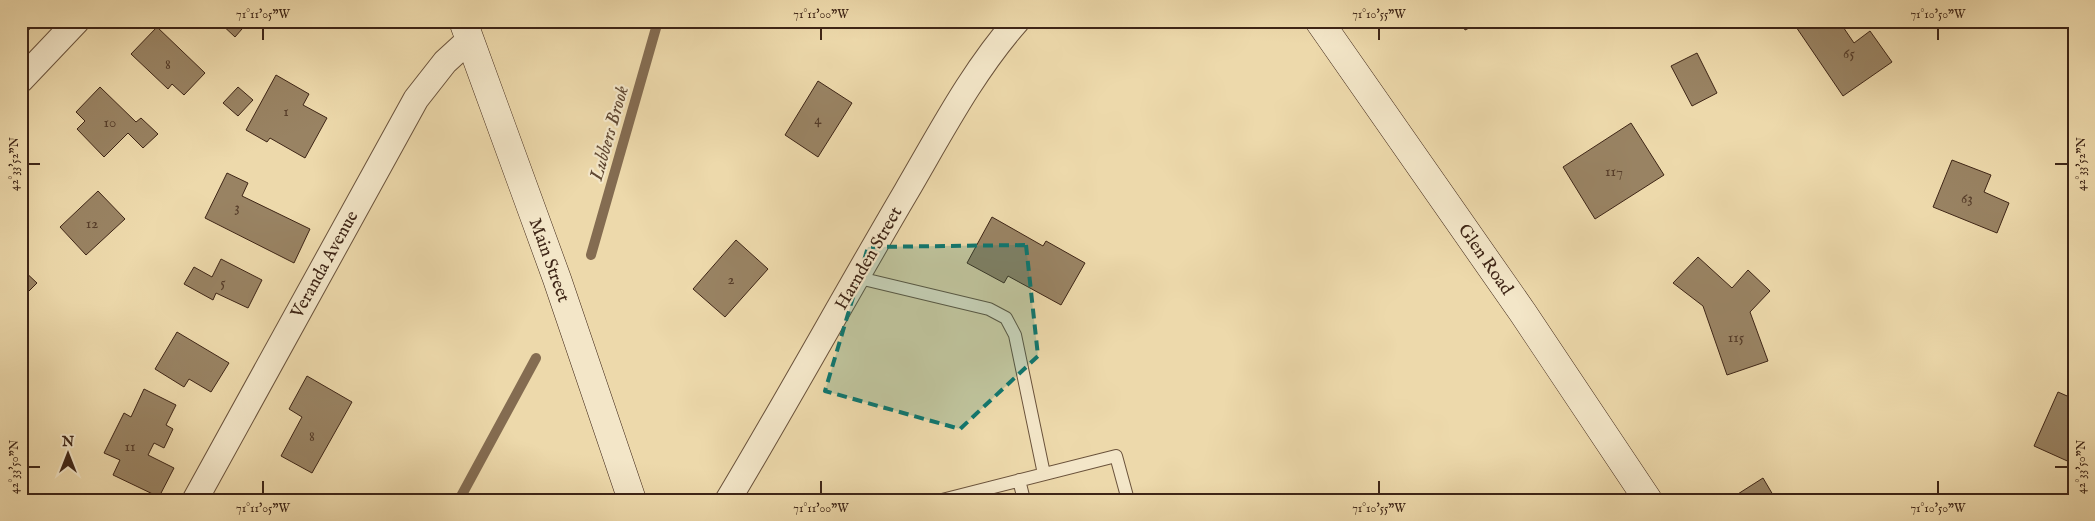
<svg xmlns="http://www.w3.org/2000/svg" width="2095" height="521" font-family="'IM FELL English',serif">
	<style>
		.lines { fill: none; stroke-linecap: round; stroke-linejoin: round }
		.stream { stroke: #846c51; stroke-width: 10 }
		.building { fill: #998363; stroke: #3e2516 }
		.lane-casing { stroke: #6a523b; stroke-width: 14 }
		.street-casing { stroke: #6a523b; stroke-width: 27 }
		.secondary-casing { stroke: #3e2516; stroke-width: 29 }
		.lane { stroke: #f3e6c8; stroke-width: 12 }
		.street { stroke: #f3e6c8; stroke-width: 25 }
		.secondary { stroke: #f3e6c8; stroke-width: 28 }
		.marked { fill: #0f766e; fill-opacity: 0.2; stroke: #0f766e; stroke-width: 4; stroke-dasharray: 10 6; stroke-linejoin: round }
		.ticks { fill: none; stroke: #3e2516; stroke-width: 2 }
		.labels { text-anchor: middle; stroke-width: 4.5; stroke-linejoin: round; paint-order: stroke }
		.number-label { font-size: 15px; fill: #553c29 }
		.street-label { font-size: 18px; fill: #3e2516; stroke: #f3e6c8 }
		.water-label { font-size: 19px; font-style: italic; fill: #614933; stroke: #f3e6c8 }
		.neatline { fill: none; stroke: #3e2516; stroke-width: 2 }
		.ticks-label { font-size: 12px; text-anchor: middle; fill: #3e2516 }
	</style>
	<rect width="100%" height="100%" fill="#edd9ab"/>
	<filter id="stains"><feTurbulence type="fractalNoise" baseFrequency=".004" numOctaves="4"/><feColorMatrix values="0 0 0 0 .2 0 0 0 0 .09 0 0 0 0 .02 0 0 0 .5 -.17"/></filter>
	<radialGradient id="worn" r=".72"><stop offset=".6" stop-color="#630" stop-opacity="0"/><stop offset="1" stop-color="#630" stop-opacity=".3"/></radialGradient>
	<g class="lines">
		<path class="stream" d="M591,255L658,21
			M459,500L536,358"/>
	</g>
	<path class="building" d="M21,21H29L33,26L21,37Z
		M218,21H249L235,37Z
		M1461,21H1484L1465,30Z
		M1792,21H1839L1854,43L1870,31L1892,62L1843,96Z
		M157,27L205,73L184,95L172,84L168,89L131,54Z
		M1697,53L1717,93L1692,106L1671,66Z
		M276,75L309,94L303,105L327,118L305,158L270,138L267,142L246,130Z
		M818,81L852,103L818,157L785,135Z
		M100,87L136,122L141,118L158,134L143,148L128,133L104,157L77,129L85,121L76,112Z
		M238,87L253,100L238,116L223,103Z
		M1631,123L1664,175L1595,219L1563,167Z
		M1952,160L1991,175L1984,192L2009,203L1997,233L1933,207Z
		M227,173L248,183L242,196L310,229L294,263L205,218Z
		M98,191L125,219L86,255L60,227Z
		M992,217L1043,246L1046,241L1085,263L1061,305L1008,276L1004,283L967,263Z
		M736,240L768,269L725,317L693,289Z
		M1698,257L1732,288L1748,270L1770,291L1750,312L1768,361L1727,375L1703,306L1673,283Z
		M221,259L262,280L248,308L216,293L213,300L184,284L194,267L212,277Z
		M21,268L37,283L21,299Z
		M177,332L229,363L211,392L189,379L184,387L155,369Z
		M307,376L352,402L312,473L281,456L302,417L289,409Z
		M144,389L176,405L166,425L173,429L164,448L154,443L148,455L174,468L159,497L113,475L120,460L104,453L124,413L131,417Z
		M2058,392L2074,399V464L2034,446Z
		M1763,478L1776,500H1731L1730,499Z"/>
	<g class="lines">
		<defs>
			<path id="lane" d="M855,277L989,309L1006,318L1015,335L1044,474
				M1019,480L1024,500
				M942,500L1116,456L1128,500"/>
			<path id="street" d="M21,80L77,21
				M195,500L416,99L445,62L469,40
				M728,500C789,398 846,294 906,192C940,134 972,72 1017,21"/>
			<path id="secondary" d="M463,21L557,279L632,500
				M1319,21L1523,313L1648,500"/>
		</defs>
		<use href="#lane" class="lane-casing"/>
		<use href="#street" class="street-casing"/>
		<use href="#secondary" class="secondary-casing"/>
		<use href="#lane" class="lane"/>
		<use href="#street" class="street"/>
		<use href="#secondary" class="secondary"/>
	</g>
	<path class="marked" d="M1026,245L1038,356L960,429L825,391L868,247Z"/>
	<path class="ticks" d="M263,28V40M821,28V40M1379,28V40M1938,28V40M28,164H40M2055,164H2068M28,467H40M2055,467H2068M263,481V494M821,481V494M1379,481V494M1938,481V494"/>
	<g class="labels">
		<g class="number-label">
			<text x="1849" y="58">65</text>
			<text x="168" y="69">8</text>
			<text x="286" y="116">1</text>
			<text x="818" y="124">4</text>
			<text x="110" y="127">10</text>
			<text x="1614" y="176">117</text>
			<text x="1967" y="203">63</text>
			<text x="237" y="212">3</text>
			<text x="92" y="228">12</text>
			<text x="731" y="284">2</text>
			<text x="223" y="287">5</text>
			<text x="1736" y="342">115</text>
			<text x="312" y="441">8</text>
			<text x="130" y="451">11</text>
		</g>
		<g class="street-label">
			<text transform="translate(868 258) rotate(-60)" y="6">Harnden Street</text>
			<text transform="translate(1486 259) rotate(55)" y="6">Glen Road</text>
			<text transform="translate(550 260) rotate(70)" y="6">Main Street</text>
			<text transform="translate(324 264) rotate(-61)" y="6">Veranda Avenue</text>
		</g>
		<g class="water-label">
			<text transform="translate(608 133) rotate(-74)" y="7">Lubbers Brook</text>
		</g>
	</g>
	<rect width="2095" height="521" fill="none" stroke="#edd9ab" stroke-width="55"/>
	<g transform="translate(68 454)" stroke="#f3e6c8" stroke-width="4" paint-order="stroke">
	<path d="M0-4L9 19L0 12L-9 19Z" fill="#3e2516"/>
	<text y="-8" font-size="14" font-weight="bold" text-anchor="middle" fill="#3e2516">N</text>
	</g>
	<rect x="28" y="28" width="2040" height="466" class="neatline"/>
	<g class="ticks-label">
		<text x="263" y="18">71°11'05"W</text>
		<text x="821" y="18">71°11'00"W</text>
		<text x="1379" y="18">71°10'55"W</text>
		<text x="1938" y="18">71°10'50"W</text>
		<text transform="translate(14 164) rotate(-90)" y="4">42°33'52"N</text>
		<text transform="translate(2081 164) rotate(-90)" y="4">42°33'52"N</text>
		<text transform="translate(14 467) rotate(-90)" y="4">42°33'50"N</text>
		<text transform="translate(2081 467) rotate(-90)" y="4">42°33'50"N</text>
		<text x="263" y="512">71°11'05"W</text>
		<text x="821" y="512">71°11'00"W</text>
		<text x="1379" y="512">71°10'55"W</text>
		<text x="1938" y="512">71°10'50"W</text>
	</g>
	<rect width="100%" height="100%" filter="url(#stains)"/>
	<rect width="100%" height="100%" fill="url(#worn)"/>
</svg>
